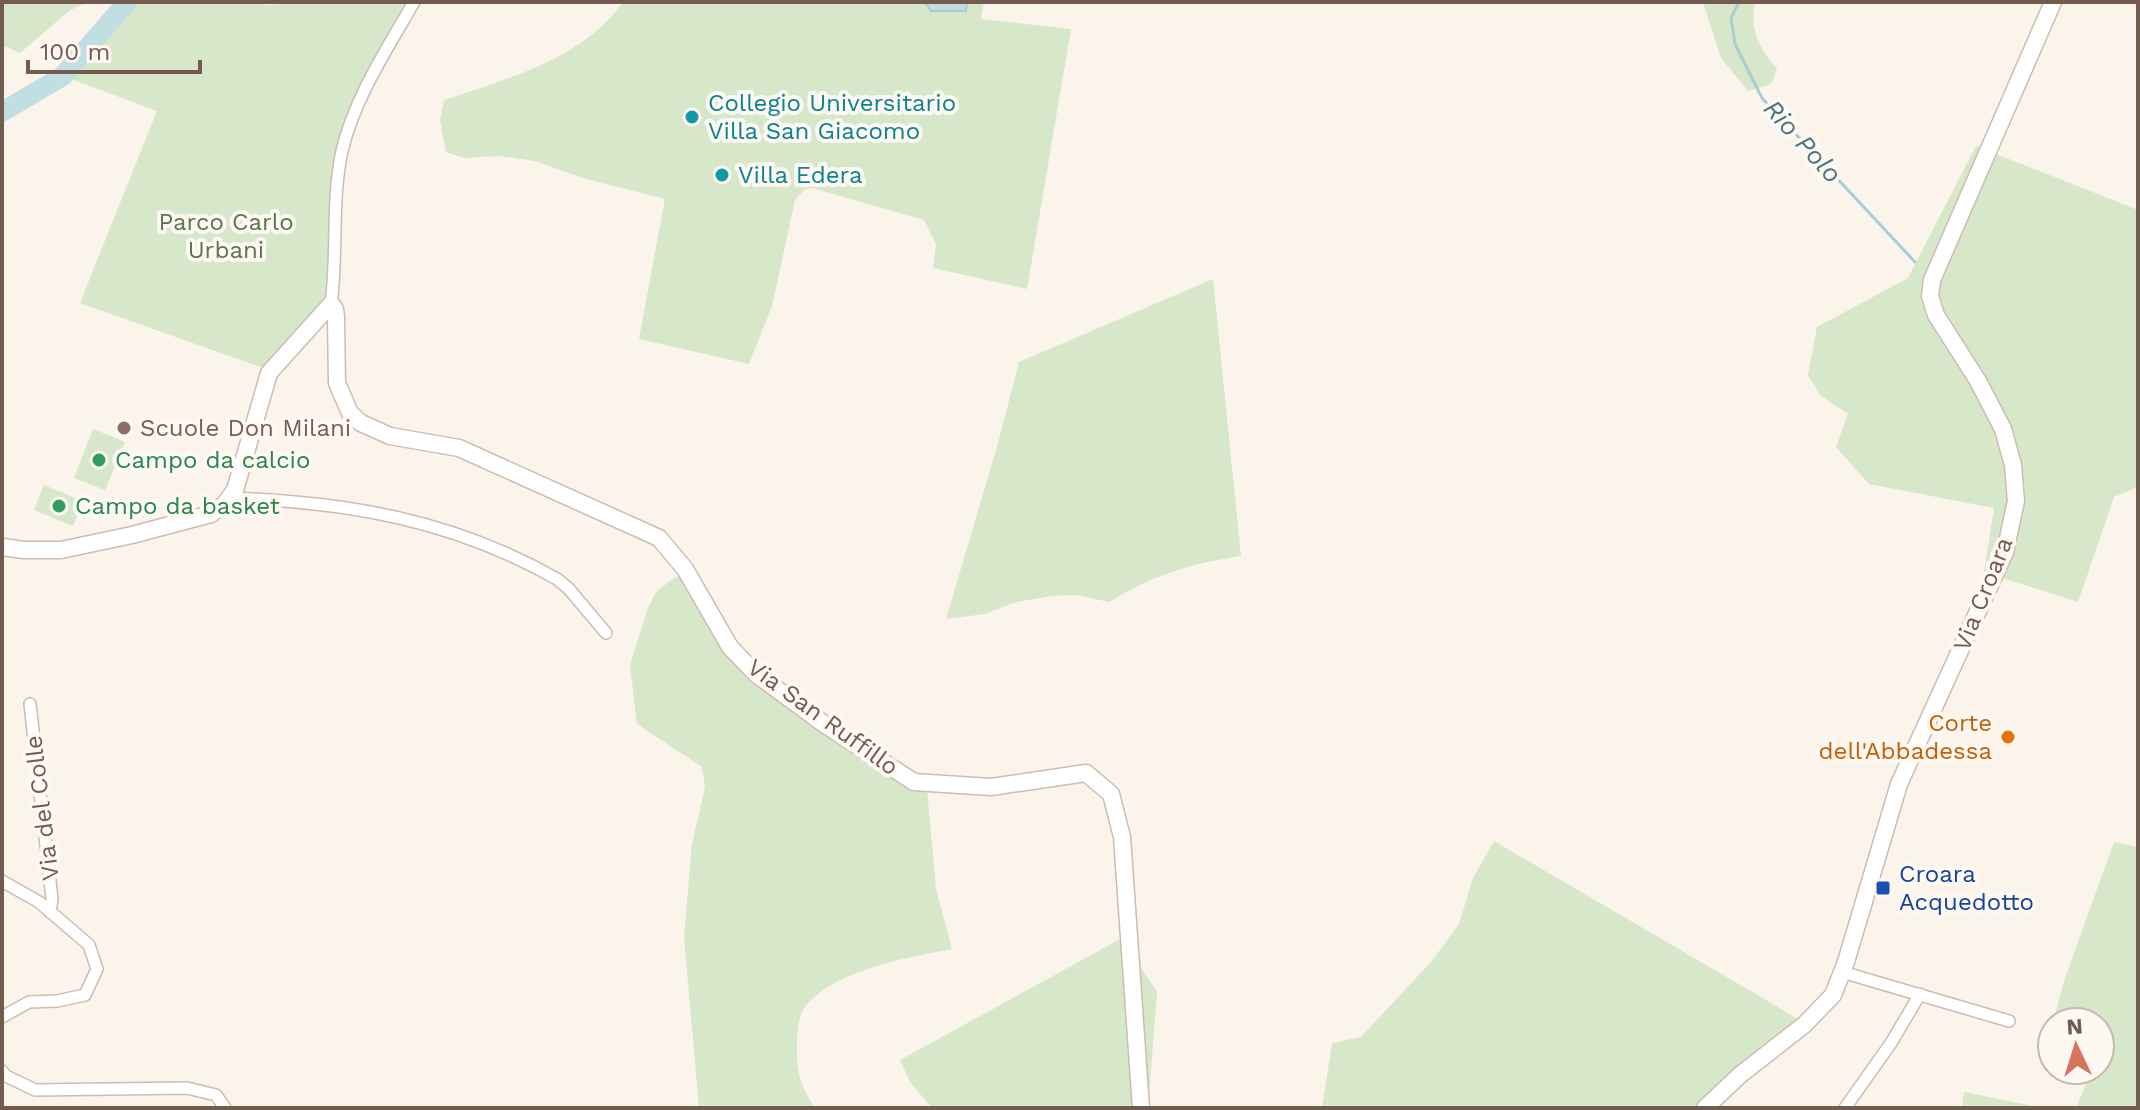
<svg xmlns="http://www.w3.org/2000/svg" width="2140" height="1110" font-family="'Work Sans',sans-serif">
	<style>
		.green { fill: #d7e7ca }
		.water { fill: #c1dfe2; stroke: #a8ced3; stroke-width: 2 }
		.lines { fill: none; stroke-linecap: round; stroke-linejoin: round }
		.stream { stroke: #a8ced3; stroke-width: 3 }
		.river { stroke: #c1dfe2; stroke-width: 20 }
		.street-casing { stroke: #ccbcb1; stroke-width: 14 }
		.secondary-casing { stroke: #cebcaf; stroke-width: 19 }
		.street { stroke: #fff; stroke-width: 11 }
		.secondary { stroke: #fff; stroke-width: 16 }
		.culture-dot { fill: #0f9aa8; stroke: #fdf8f1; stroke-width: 3 }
		.education-dot { fill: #8d6e63; stroke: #fdf8f1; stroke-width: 3 }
		.leisure-dot { fill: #2e9e5b; stroke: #fdf8f1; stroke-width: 3 }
		.food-dot { fill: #e8710a; stroke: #fdf8f1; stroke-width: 3 }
		.transit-dot { fill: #1a4fb4; stroke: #fdf8f1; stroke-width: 3 }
		.labels { text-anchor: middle; stroke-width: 8; stroke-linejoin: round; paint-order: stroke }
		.culture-label { font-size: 24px; fill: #0d838f; stroke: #fdf8f1; text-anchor: start }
		.park-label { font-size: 24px; fill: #59774a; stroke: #fdf8f1 }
		.education-label { font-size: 24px; fill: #785e54; stroke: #fdf8f1; text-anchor: start }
		.leisure-label { font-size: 24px; fill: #27864d; stroke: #fdf8f1; text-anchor: start }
		.street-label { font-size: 24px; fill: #735b50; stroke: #fdf8f1 }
		.food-label { font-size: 24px; fill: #c56008; stroke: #fdf8f1; text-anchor: end }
		.transit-label { font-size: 24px; fill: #164399; stroke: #fdf8f1; text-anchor: start }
		.water-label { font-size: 26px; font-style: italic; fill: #49767c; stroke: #fdf8f1 }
	</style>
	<rect width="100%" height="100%" fill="#faf4eb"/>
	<path class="green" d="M2,2H88L69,11L20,53L2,45Z
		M128,2H250L269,5L312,2H417L383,56L342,150L337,290L266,369L80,303L157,111L63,76Z
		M623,2H984L981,19L1071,29L1027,289L933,268L936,244L924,220L812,188L804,190L795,200L772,306L749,364L639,339L665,199L583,178L535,161L498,156L464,158L446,152L440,120L444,100C507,79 583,59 623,2Z
		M1703,2H1756C1747,27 1761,50 1777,69L1771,84L1748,91L1721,58Z
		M1976,146L2138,210V487L2114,497L2078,602L1984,572L1994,508L1869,484L1836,447L1848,414L1820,395L1808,375L1817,327L1908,278Z
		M1213,279L1241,556C1188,564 1154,575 1109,602L1077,595L1052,596L1016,602L985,614L946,619L997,447L1019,362Z
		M93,429L125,442L105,490L74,478Z
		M44,485L83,501L73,526L34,510Z
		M694,570L745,663L927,789L936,889L952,949C909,957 833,970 804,1008C798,1017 797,1034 797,1044C796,1072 800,1085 815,1108H699L684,937L692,844L705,787L702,767L637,724L630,665L648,608L656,592L674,578Z
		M1494,841L1805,1023L1700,1108H1322L1332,1043L1361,1037L1431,962L1459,924L1473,878Z
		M2114,842L2138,847V1108H2076L2092,1070H2100V1022H2053L2064,981Z
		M1122,938L1157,992L1148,1108H932L910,1082L900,1060Z
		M1964,1092L2042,1108H1962Z"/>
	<path class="water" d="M925,2H967L966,11H931Z"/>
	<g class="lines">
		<path class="stream" d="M1739,2L1731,18L1735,44L1762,98L1915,262"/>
		<path class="river" d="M2,112L63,76L127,2"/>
		<defs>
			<path id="street" d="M331,304C338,254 331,202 342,151C354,99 387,49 414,2
				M230,498C348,502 453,520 557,579L569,589L606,633
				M30,704L52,899L50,912
				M2,881L39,902L89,945L97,969L85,995L57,1001L29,1002L2,1017
				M1842,972L2009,1021
				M2,1071L6,1076L35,1090L187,1088L216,1095L225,1108
				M1845,1108L1891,1043L1920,994"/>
			<path id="secondary" d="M2,547L24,550H61L132,535L211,514L224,505L235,490L269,373L331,304L335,309L336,317L337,383L350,413L361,423L390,436L459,448L659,538L685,569L730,647L756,674L824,724L914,782L991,787L1086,773L1111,794L1122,837L1141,1108
				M1705,1108L1740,1075L1804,1025L1833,995L1846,962L1899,784L2005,552L2016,501L2013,465L2003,429L1978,381L1936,315L1930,296L1932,280L2053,2"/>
		</defs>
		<use href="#street" class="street-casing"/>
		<use href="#secondary" class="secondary-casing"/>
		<use href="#street" class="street"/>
		<use href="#secondary" class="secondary"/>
	</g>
	<g class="culture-dot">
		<circle cx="692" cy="117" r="8"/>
		<circle cx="722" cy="175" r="8"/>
	</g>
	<circle class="education-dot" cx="124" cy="428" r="8"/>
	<g class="leisure-dot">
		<circle cx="99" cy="460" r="8"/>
		<circle cx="59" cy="506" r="8"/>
	</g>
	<circle class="food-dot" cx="2008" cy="737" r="8"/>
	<rect class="transit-dot" x="1875" y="880" width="16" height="16" rx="4"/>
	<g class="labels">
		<g class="culture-label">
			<text x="708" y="111">Collegio Universitario<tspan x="708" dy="28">Villa San Giacomo</tspan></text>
			<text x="738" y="183">Villa Edera</text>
		</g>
		<g class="park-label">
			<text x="226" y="230">Parco Carlo<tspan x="226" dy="28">Urbani</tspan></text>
		</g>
		<g class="education-label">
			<text x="140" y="436">Scuole Don Milani</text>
		</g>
		<g class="leisure-label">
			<text x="115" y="468">Campo da calcio</text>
			<text x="75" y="514">Campo da basket</text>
		</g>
		<g class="street-label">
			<text transform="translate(1983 594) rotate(-68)" y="8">Via Croara</text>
			<text transform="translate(823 717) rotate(36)" y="8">Via San Ruffillo</text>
			<text transform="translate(42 808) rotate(-97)" y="8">Via del Colle</text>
		</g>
		<g class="food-label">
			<text x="1992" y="731">Corte<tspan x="1992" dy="28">dell'Abbadessa</tspan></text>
		</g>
		<g class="transit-label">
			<text x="1899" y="882">Croara<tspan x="1899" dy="28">Acquedotto</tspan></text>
		</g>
		<g class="water-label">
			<text transform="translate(1803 141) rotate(48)" y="9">Rio Polo</text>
		</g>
	</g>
	<rect width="2140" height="1110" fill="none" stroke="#735b50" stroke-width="8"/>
	<g transform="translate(2076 1046) rotate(356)"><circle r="38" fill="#fdf8f1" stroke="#c6b9b1" stroke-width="2"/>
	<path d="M0-6L14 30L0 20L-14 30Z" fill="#d6745e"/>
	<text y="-12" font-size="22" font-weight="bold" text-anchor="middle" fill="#735b50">N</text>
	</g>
	<path d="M28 60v12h172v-12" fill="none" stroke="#735b50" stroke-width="4"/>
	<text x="40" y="60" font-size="24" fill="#735b50" stroke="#fdf8f1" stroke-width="6" paint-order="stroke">100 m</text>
</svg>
